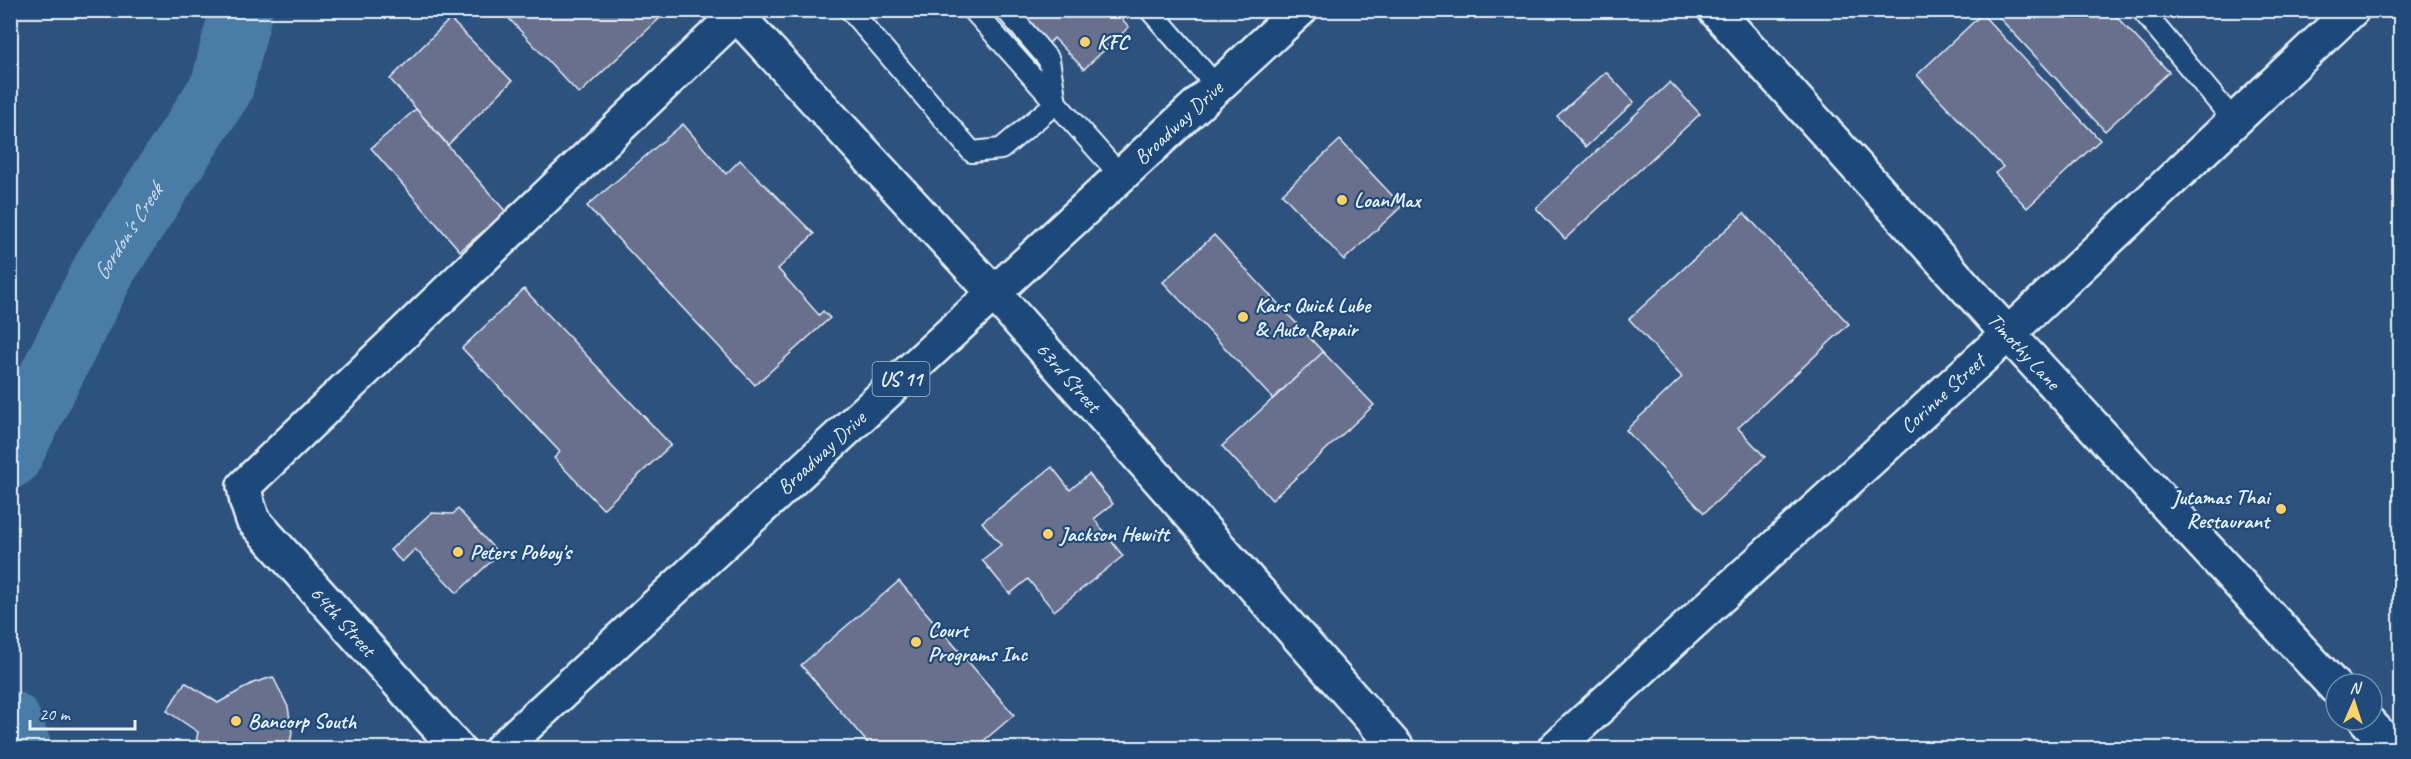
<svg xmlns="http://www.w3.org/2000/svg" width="2411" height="759" font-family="Caveat,sans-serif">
	<rect width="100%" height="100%" fill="#2e527e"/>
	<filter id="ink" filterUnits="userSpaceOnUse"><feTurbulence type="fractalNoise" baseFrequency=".0167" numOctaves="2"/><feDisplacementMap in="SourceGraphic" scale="12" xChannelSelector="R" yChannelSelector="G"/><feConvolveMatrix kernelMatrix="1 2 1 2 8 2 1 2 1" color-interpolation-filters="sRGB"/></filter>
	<g filter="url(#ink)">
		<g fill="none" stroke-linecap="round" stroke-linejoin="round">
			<g stroke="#4a7ca7" stroke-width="63">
				<path id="s1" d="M10,457L106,266L222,87L241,10"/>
				<path d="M10,722L20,748"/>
			</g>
		</g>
		<path fill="#69708e" stroke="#e8f1f8" stroke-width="1.5" d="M501,10H652L660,18L579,94Z
			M1031,10H1114L1129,27L1084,69L1054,38L1046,46L1022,19Z
			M1992,10H2110L2169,72L2105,131Z
			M1982,14L2100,140L2027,208L1995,173L2003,167L1917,75Z
			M450,19L512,81L448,145L390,79Z
			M1606,72L1634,102L1586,147L1557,116Z
			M1670,82L1700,114L1565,239L1536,208Z
			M416,109L506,212L460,251L371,148Z
			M683,124L726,174L740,160L814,234L778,269L819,315L823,311L830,318L755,385L587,206Z
			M1340,140L1402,206L1344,260L1282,194Z
			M1744,213L1849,324L1738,428L1765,457L1704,513L1626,430L1682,377L1629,319Z
			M1214,235L1323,352L1273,399L1163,282Z
			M524,289L671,445L603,509L554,458L560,452L462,348Z
			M1323,352L1374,405L1272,500L1222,446Z
			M1052,467L1070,490L1089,474L1113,504L1094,519L1123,556L1054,611L1028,579L1010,594L982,560L1001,545L982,522Z
			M458,509L499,554L457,593L415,549L402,562L390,550L431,513L453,514Z
			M899,581L1014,715L975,748H872L801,665Z
			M273,677L288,707L292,733L289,748H195L198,732L167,711L185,682L218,703L253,683Z"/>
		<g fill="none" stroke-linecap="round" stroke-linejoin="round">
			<g stroke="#e8f1f8" stroke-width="24">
				<path id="service" d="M850,10L972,152L1001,149L1056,103L1049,60L1006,10
					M973,10L1121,176
					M1150,10L1217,87
					M2142,10L2234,121"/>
			</g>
			<g stroke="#e8f1f8" stroke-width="38">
				<g id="minor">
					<path id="s2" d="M732,10L994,293L1397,748"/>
					<path d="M457,748L253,520L247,502L244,486L736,15"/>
					<path id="s3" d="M1555,748L2008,334L2352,10"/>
				</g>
			</g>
			<g stroke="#e8f1f8" stroke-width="38">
				<g id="tertiary">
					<path id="s4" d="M1715,10L2008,334L2336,688"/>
					<path d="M2366,720L2392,748"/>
				</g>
			</g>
			<g stroke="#e8f1f8" stroke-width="38">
				<g id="primary">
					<path id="s5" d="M502,748L1300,10"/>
				</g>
			</g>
			<use href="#service" stroke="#1f4a7a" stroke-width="20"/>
			<use href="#minor" stroke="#1f4a7a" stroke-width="33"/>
			<use href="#tertiary" stroke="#1f4a7a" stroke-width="33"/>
			<use href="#primary" stroke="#1f4a7a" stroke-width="33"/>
		</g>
	</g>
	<g fill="#ffd166" stroke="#1f4a7a" stroke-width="2">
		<circle cx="1085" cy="42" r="6"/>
		<circle cx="1342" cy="200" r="6"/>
		<circle cx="1243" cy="317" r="6"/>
		<circle cx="2281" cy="509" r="6"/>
		<circle cx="1048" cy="534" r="6"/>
		<circle cx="458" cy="552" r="6"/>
		<circle cx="916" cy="642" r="6"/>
		<circle cx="236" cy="721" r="6"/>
	</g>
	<g text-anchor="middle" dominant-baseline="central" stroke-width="4.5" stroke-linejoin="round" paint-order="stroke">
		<rect fill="#1f4a7a" stroke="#acbfd2" stroke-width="1.5" x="872.5" y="362" width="57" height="34" rx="4.5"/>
		<g font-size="20" font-weight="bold" fill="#e8f1f8">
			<text x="901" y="379">US 11</text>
		</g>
		<g font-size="21" font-weight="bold" fill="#e8f1f8" stroke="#1f4a7a" text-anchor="start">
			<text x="1097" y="42">KFC</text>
			<text x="1354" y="200">LoanMax</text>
			<text x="1255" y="305">Kars Quick Lube<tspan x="1255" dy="24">&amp; Auto Repair</tspan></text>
			<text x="2269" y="497" text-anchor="end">Jutamas Thai<tspan x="2269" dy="24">Restaurant</tspan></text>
			<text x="1060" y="534">Jackson Hewitt</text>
			<text x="470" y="552">Peters Poboy's</text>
			<text x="928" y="630">Court<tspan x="928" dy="24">Programs Inc</tspan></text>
			<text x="248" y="721">Bancorp South</text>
		</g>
		<g font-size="21" fill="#e8f1f8" stroke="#1f4a7a">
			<text stroke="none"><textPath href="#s5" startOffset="921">Broadway Drive</textPath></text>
			<text stroke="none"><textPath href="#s4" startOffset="460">Timothy Lane</textPath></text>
			<text stroke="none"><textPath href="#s2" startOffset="498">63rd Street</textPath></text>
			<text stroke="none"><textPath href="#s3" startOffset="525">Corinne Street</textPath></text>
			<text stroke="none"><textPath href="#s5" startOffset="435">Broadway Drive</textPath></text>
			<text transform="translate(343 621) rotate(48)">64th Street</text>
		</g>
		<g font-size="22" font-style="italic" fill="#d0dfec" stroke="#1f4a7a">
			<text stroke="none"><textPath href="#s1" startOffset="254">Gordon's Creek</textPath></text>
		</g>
	</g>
	<rect width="2411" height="759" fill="none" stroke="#1f4a7a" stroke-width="36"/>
	<rect x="18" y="18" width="2375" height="723" fill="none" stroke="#e8f1f8" stroke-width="2" filter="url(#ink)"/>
	<g transform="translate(2354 702) rotate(3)"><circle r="28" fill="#1f4a7a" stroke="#6f8dac" stroke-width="1.5"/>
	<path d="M0-4.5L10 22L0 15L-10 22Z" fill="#ffd166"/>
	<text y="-9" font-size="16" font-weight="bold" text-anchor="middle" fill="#e8f1f8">N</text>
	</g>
	<path d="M30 720v9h105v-9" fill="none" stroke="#e8f1f8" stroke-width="3"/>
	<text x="39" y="720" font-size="18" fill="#e8f1f8" stroke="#1f4a7a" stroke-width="4.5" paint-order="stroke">20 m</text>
</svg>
